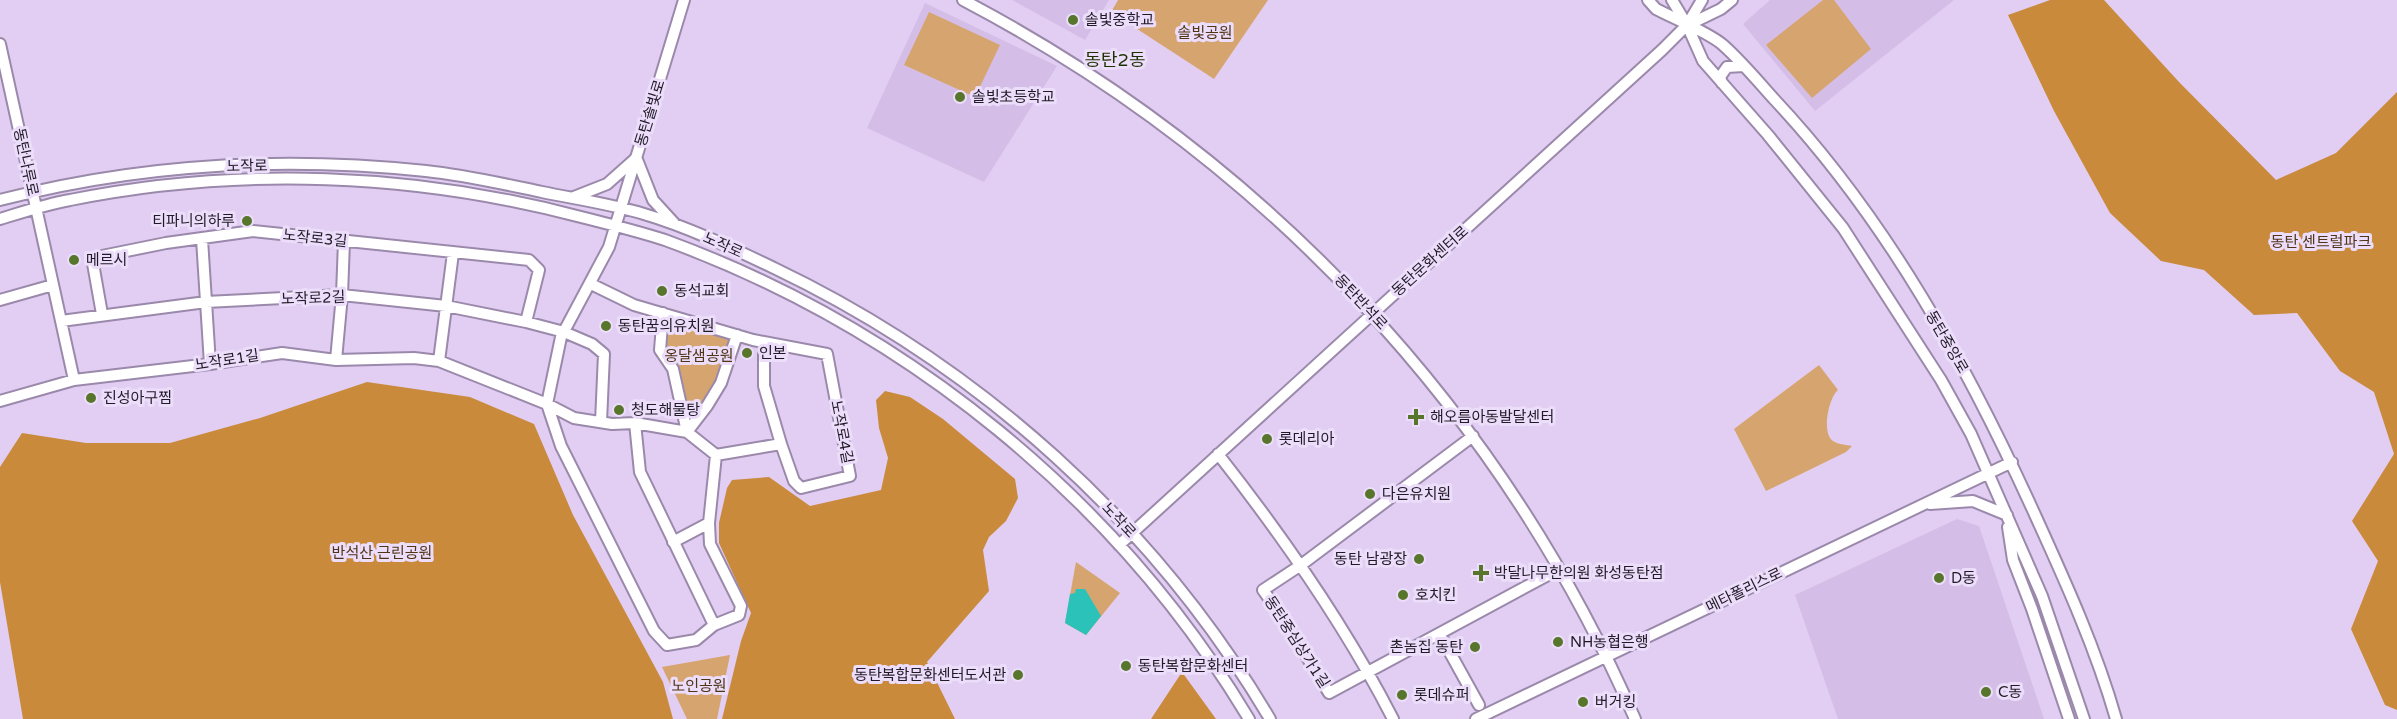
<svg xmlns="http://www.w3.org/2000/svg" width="2397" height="719" font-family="'Varela Round','Noto Sans KR',sans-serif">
	<rect width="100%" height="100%" fill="#e1cef2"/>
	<path fill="#d4bee7" d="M1012,0H1109L1085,40Z
		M1770,0H1954L1815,111L1743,24Z
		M925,3L1057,66L984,182L867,128Z
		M1957,519L1979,526L2044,719H1838L1795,595Z"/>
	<path fill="#d6a56f" d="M1118,0H1268L1214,79L1111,12Z
		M1823,0H1834L1871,49L1812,98L1766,45Z
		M929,12L1000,45L975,97L904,65Z
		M665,316L735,337L726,367L688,429L662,351Z
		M1819,365L1838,390C1829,397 1821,433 1833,441C1837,444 1846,445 1852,446L1846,452L1766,491L1734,429Z
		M1076,562L1120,593L1086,635L1065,623Z
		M730,655L717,719H687L662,667Z"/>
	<path fill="#c98a3c" d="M2050,0H2104L2179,82L2276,180L2336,153L2397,92V710L2385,705L2351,629L2378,561L2352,521L2394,454L2374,392L2340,371L2297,313L2254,315L2204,270L2161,261L2110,213L2054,111L2008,15Z
		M367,382L470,397L534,424L573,515L663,682L673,719H23L0,582V467L22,433L86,443H170L260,418Z
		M885,391L910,397L943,419L1015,479L1018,498L1006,521L989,537L983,550L989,591L927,662L955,719H722L741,641L751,613L719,543V523L727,488L732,480L769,477L810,506L881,490L888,458L879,428L876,400Z
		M1182,672L1216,719H1151Z"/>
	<path fill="#2ac2b9" d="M1076,589H1085L1101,616L1086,635L1065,623L1070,594L1075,593Z"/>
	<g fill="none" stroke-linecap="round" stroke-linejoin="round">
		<g stroke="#9b89ab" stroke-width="14">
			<path id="minor" d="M963,0C1262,157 1500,409 1635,719
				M1648,0L1656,9C1673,18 1710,33 1723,45C1741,61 1757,80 1773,98C1887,219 1968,367 2036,517C2066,583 2096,649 2116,719
				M1672,0L1687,25L1703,61L1768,135L1843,228L1941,380L1971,434L2042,596L2084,719
				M1688,25L1721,9L1732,0
				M0,44L74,380
				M1722,83L1720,77L1727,67L1743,66
				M636,157L653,200L674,223
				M574,197L607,184L634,160
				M0,200C139,164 283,156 426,171C465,175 504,184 542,192C576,199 611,204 644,214C688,227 732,248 774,268C979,366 1154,523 1270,719
				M0,219C23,212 47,204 70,200C239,166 415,173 581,217C609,224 637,231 665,240C906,328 1117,499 1249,719
				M202,239L210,364
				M591,284L634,305L753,340L827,354L850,476L801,488L794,481L781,444L716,455L709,523L710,544L741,606L739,615L714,625L696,640L667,645L654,631L561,446L547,404L561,337L609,247L684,0
				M0,300L53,285
				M102,314L92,258L166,243L253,231L529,260L539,270L526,322
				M61,321L206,302L342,295L446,306L526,322L564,332L592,344L604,354L601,422
				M764,342V386L781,444
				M336,360L342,295L344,241
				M439,361L453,253
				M0,401L74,380L210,364L282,353L336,360L414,358L439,361L547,404L574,418L612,424L635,423L687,432L673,369L660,350L663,313
				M635,423L640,472L714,625
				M1473,436L1301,565L1263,590L1283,618L1329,693L1559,569
				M1218,454C1284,538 1345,625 1393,719
				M716,455L687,432L707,406L721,383L737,335
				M1930,504L1973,501L2007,515
				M2008,527L2013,560L2032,609L2069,719
				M673,542L709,523
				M1119,545L1662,50L1687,25L1702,0
				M1443,640L1479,705
				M1476,719L2012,462"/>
		</g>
		<use href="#minor" stroke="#fff" stroke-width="10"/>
	</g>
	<g fill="#57762c" stroke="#ecddfa" stroke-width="2">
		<circle cx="1073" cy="20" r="6"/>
		<circle cx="960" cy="97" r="6"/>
		<circle cx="247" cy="221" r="6"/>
		<circle cx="74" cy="260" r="6"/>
		<circle cx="662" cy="291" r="6"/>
		<circle cx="606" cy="326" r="6"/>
		<circle cx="747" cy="353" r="6"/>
		<circle cx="91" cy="398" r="6"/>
		<circle cx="619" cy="410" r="6"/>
		<path d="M1413 408h6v6h6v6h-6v6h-6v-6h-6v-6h6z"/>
		<circle cx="1267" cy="439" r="6"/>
		<circle cx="1370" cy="494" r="6"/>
		<circle cx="1419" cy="559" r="6"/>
		<path d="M1478 564h6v6h6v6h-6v6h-6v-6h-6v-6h6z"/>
		<circle cx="1939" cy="578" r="6"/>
		<circle cx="1403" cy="595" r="6"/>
		<circle cx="1558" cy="642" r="6"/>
		<circle cx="1475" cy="647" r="6"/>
		<circle cx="1126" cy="666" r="6"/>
		<circle cx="1018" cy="675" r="6"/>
		<circle cx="1986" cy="692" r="6"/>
		<circle cx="1402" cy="695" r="6"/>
		<circle cx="1583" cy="702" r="6"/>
	</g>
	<g text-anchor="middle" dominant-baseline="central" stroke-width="6" stroke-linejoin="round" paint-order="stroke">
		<g font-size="15" fill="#201926" stroke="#ecddfa" text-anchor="start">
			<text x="1085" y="20">솔빛중학교</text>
			<text x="972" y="97">솔빛초등학교</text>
			<text x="235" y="221" text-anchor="end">티파니의하루</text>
			<text x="86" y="260">메르시</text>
			<text x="674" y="291">동석교회</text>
			<text x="618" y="326">동탄꿈의유치원</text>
			<text x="759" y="353">인본</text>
			<text x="103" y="398">진성아구찜</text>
			<text x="631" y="410">청도해물탕</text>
			<text x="1430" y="417">해오름아동발달센터</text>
			<text x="1279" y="439">롯데리아</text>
			<text x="1382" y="494">다은유치원</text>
			<text x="1407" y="559" text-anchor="end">동탄 남광장</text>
			<text x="1494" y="573">박달나무한의원 화성동탄점</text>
			<text x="1951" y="578">D동</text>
			<text x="1415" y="595">호치킨</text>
			<text x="1570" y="642">NH농협은행</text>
			<text x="1463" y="647" text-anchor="end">촌놈집 동탄</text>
			<text x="1138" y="666">동탄복합문화센터</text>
			<text x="1006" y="675" text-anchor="end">동탄복합문화센터도서관</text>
			<text x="1998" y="692">C동</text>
			<text x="1414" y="695">롯데슈퍼</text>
			<text x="1595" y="702">버거킹</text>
		</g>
		<g font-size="15" fill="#503515" stroke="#ecddfa">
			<text x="1205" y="33">솔빛공원</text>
			<text x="2321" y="242">동탄 센트럴파크</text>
			<text x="699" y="356">옹달샘공원</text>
			<text x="382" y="553">반석산 근린공원</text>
			<text x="699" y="686">노인공원</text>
		</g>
		<g font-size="15" fill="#201926" stroke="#ecddfa">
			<text transform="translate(650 113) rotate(-73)">동탄솔빛로</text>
			<text transform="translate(26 162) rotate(78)">동탄나루로</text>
			<text transform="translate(247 166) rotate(-1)">노작로</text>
			<text transform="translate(315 238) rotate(6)">노작로3길</text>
			<text transform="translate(723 245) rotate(24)">노작로</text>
			<text transform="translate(1430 261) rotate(-42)">동탄문화센터로</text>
			<text transform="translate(313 298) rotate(-2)">노작로2길</text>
			<text transform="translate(1361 302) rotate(47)">동탄반석로</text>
			<text transform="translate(1947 342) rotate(60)">동탄중앙로</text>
			<text transform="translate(227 360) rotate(-9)">노작로1길</text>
			<text transform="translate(842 432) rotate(79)">노작로4길</text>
			<text transform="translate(1119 520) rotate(47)">노작로</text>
			<text transform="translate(1744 590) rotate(-26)">메타폴리스로</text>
			<text transform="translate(1297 642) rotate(57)">동탄중심상가1길</text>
		</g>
		<g font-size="18" fill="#1e3100" stroke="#ecddfa">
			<text x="1115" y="60">동탄2동</text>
		</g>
	</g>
</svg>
